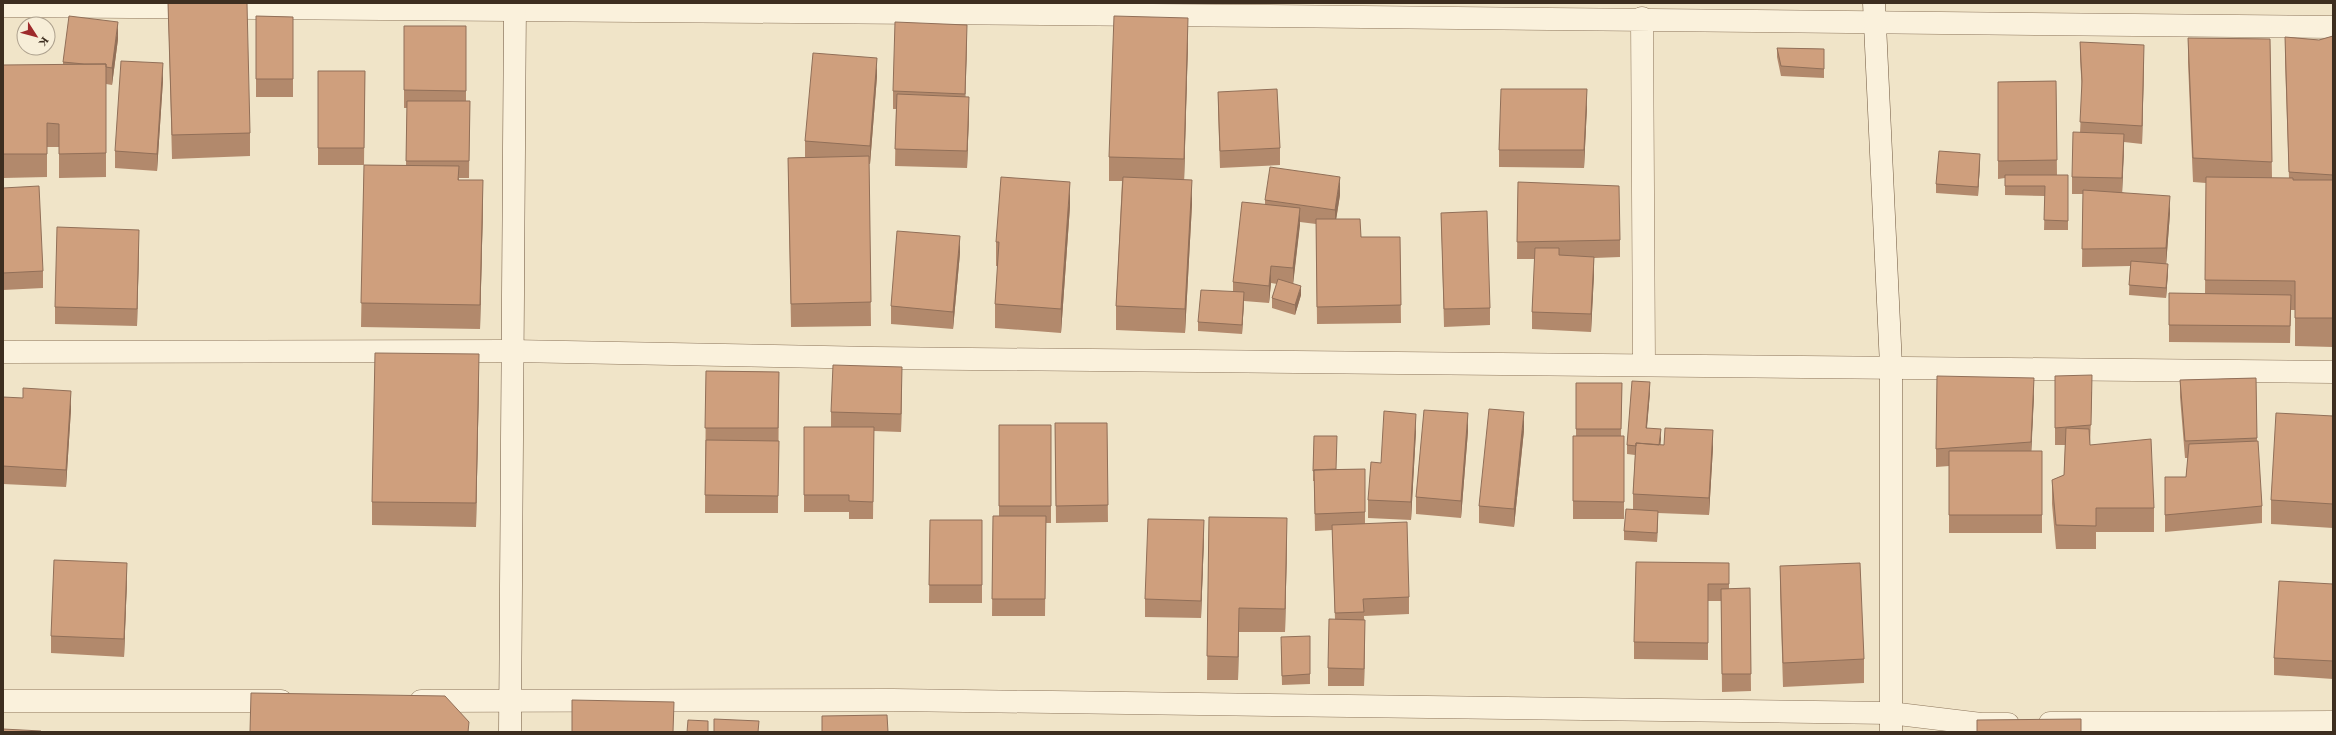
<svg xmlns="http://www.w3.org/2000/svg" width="2336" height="735" font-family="'Times New Roman',serif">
	<rect width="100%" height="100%" fill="#f0e4c8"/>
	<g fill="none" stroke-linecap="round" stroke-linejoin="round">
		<g stroke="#8d765c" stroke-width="23">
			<path id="street" d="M3,6C780,14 1556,15 2333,27
				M1642,18L1644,364
				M3,352L513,351L874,358L2333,372
				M3,701H281
				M421,701L893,700L1890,713L1981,724H2008
				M2050,723L2333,722"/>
		</g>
		<g stroke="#6f573f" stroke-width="23">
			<path id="secondary" d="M1874,3L1891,366V732
				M510,732L515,3"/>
		</g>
		<use href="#street" stroke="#faf1dc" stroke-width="22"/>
		<use href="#secondary" stroke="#faf1dc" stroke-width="22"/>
	</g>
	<path fill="#b2896c" d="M168,3L250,133V156L172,159Z
		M256,16L293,17V97H256Z
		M404,26H466V101H470L469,178H459V180L483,204L480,329L361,327L364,165H318V71H365L364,165H406L407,108H404Z
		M2333,36V347L2295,346V310H2291L2290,343L2169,342V293L2205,294L2206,183L2193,182L2188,62V38L2270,39L2272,178H2289L2285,61V37L2319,40Z
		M118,39L112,85L106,84V177L59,178V147H47V177L3,178V65H63V62Z
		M967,42L965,96L969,114L967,168L895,166L896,109H893V91Z
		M1188,42L1184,180L1192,204L1185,333L1116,330V306L1122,181H1109V157Z
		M2080,42L2144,62L2142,144L2124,142L2122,192L2170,213L2166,264L2168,273L2166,298L2129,295L2130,266L2082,267L2083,194H2072V177L2080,133L2082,91L2080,59Z
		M1777,48L1824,49V78L1781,76L1777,57Z
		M877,76L870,164H869L871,326L791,327L788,158L805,157V141Z
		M163,80L157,171L115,168V151Z
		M2056,81L2057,175H2068V230H2044L2045,196L2005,195V178L1998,179V82Z
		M1218,92L1280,148V165L1220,168L1218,110Z
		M1587,106L1584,168L1499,167V150Z
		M1980,163L1978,196L1936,193V184Z
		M1518,182L1620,240V257L1594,258V274L1591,332L1532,329V312L1535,259H1517Z
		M3,188L43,271V288L3,290Z
		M1340,195L1336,219L1361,237H1400L1401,323L1317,324L1316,224L1300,222L1293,283L1301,295L1295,315L1272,308V298L1277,284L1271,283L1269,303L1244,301L1242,334L1198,331V322L1233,292V282L1265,204V200Z
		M1070,206L1061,333L995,328V304L998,266H996V242Z
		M1441,213L1490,308V325L1444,327Z
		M139,247L137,326L55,324V307Z
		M960,253L953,329L891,324V306Z
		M706,371L779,372L778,513H705Z
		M2055,376L2092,392L2090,445L2154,508V532H2096V549H2056L2052,504V480L2064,475L2065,445H2055Z
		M479,378L476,527L372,525V502Z
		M2256,378L2257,441L2262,506V523L2165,532V477H2186L2188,458H2185L2180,397V380Z
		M1576,383H1622L1621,436H1624V519H1573V436H1576Z
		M902,384L901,432L874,431L873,519H849V512H804V427H831V412Z
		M1650,392L1647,428L1661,439L1660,445L1713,447L1709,515L1658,513L1657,542L1624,540V531L1633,510V494L1635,455L1627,454V445Z
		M2034,395L2031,451H2042V533H1949V466L1936,467V449Z
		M3,397L71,409L66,487L3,484Z
		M2333,416V528L2271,524V500Z
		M1055,423H1107L1108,522L1056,523Z
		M999,425H1051V523H1046L1045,616H992L993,516H999Z
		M1524,430L1514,527L1479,523V506Z
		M1416,431L1411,520L1368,518V500Z
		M1468,431L1461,518L1416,514V497Z
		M1314,436L1336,469H1365V523L1409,597V614L1364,616L1365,638L1364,686H1328V668L1335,619L1332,530L1315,531L1314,481H1313Z
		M1209,517L1287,542L1285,632H1239L1238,680H1207Z
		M930,520H982V603H929Z
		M1204,538L1201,618L1145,617V599Z
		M1729,563V589L1750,588L1751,691L1722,692L1721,601H1708V660L1634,659V642Z
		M1780,566L1864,659V683L1783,687L1780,590Z
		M127,580L124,657L51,653V636Z
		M2333,584V679L2274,675V658Z
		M1310,636V684L1282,685L1281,646Z"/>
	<path fill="#916f58" d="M1188,18V42L1184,183V159Z
		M118,22V39L112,85V68Z
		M967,25V42L965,111V94Z
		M2144,45V62L2142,144V126Z
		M877,58V76L870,164V146Z
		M163,63V80L157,171V154Z
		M1587,89V106L1584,168V150Z
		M969,97V114L967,168V151Z
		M2124,134V151L2122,195V178Z
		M1980,154V163L1978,196V187Z
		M1340,177V195L1335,227V210Z
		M483,180V204L480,329V305Z
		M1192,180V204L1185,333V309Z
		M1070,182V206L1061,333V309Z
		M2170,196V213L2166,266V248Z
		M1300,208V225L1293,285V268Z
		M139,230V247L137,326V309Z
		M960,236V253L953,329V312Z
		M1594,257V274L1591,332V314Z
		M2168,264V273L2166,298V288Z
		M1271,266V283L1269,303V286Z
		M1301,286V295L1295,315V305Z
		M1244,292V302L1242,334V325Z
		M479,354V378L476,527V503Z
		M902,367V384L901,432V414Z
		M2034,378V395L2031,459V442Z
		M1650,382V392L1646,437V428Z
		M71,391V409L66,487V470Z
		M1524,412V430L1514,527V509Z
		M1468,413V431L1461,518V501Z
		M1416,414V431L1411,520V502Z
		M1661,429V439L1659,457V447Z
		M1713,430V447L1709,515V498Z
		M1658,511V520L1657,542V533Z
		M1287,518V542L1285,632V609Z
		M1204,520V538L1201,618V601Z
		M127,563V580L124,657V639Z
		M1239,608V632L1238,680V657Z
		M1365,620V638L1364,686V669Z"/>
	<path fill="#cf9f7d" stroke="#916f58" d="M168,3H247L250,133L172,135Z
		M69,16L118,22L112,68L106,67V64H84L63,62Z
		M256,16L293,17V79H256Z
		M1114,16L1188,18L1184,159L1109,157Z
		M895,22L967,25L965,94L893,91Z
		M404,26H466V91L404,90Z
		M2333,36V175L2289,172L2285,37L2319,40Z
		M2188,38L2270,39L2272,162L2193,158Z
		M2080,42L2144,45L2142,126L2080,122L2082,81Z
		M1777,48L1824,49V69L1781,66Z
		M813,53L877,58L870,146L805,141Z
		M121,61L163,63L157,154L115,151Z
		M106,64V153L59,154V124L47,123V154H3V65Z
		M318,71H365L364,148H318Z
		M2056,81L2057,160L1998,161V82Z
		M1277,89L1280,148L1220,151L1218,92Z
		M1501,89H1587L1584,150H1499Z
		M897,94L969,97L967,151L895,149Z
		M407,101H470L469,161H406Z
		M2073,132L2124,134L2122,178L2072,177Z
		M1939,151L1980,154L1978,187L1936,184Z
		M869,156L871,302L791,304L788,158Z
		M364,165L459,166L458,180H483L480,305L361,303Z
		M1270,167L1340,177L1335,210L1265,200Z
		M2005,175H2068V221L2044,220L2045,186H2005Z
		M1001,177L1070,182L1061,309L995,304L999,242H996Z
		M1123,177L1192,180L1185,309L1116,306Z
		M2206,177L2293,178V180H2333V318H2295V281L2205,280Z
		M1518,182L1619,186L1620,240L1517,242Z
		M39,186L43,271L3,273V188Z
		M2083,190L2170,196L2166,248L2082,249Z
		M1242,202L1300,208L1293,268L1271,266L1269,286L1233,282Z
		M1487,211L1490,308L1444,309L1441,213Z
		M1316,219H1360L1361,237H1400L1401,305L1317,307Z
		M57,227L139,230L137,309L55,307Z
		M897,231L960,236L953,312L891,306Z
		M1535,248H1559V255L1594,257L1591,314L1532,312Z
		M2131,261L2168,264L2166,288L2129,285Z
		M1278,279L1301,286L1295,305L1272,298Z
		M1201,290L1244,292L1242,325L1198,322Z
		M2169,293L2291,295L2290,326L2169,325Z
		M375,353L479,354L476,503L372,502Z
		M833,365L902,367L901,414L831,412Z
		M706,371L779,372L778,428H705Z
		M2092,375L2091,425L2055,428V376Z
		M1937,376L2034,378L2031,442L1936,449Z
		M2256,378L2257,438L2185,441L2180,380Z
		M1632,381L1650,382L1646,428L1661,429L1659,445L1636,443V446L1627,445Z
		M1576,383H1622L1621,429H1576Z
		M23,388L71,391L66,470L3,466V397L23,398Z
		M1489,409L1524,412L1514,509L1479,506Z
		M1424,410L1468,413L1461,501L1416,497Z
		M1384,411L1416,414L1411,502L1368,500L1371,462L1381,463Z
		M2276,413L2333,416V504L2271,500Z
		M1055,423H1107L1108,505L1056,506Z
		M999,425H1051V506H999Z
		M804,427H874L873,502L849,501V495H804Z
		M1665,428L1713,430L1709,498L1633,494L1636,443L1664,445Z
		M2066,428L2089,429L2090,445L2151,439L2154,508H2096V526L2056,525L2052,480L2064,475Z
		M1314,436H1337L1336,469L1314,470V471H1313Z
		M1573,436H1624V502L1573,501Z
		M706,440L779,441L778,496L705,495Z
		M2258,441L2262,506L2165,515V477H2186L2189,444Z
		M1949,451H2042V515H1949Z
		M1365,469V512L1315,514L1314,470Z
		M1626,509L1658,511L1657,533L1624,531Z
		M993,516H1046L1045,599H992Z
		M1209,517L1287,518L1285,609L1239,608L1238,657L1207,656Z
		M1148,519L1204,520L1201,601L1145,599Z
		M930,520H982V585H929Z
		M1407,522L1409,597L1363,599L1364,612L1335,613L1332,525Z
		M54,560L127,563L124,639L51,636Z
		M1636,562L1729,563V584H1708V643L1634,642Z
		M1860,563L1864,659L1783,663L1780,566Z
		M2279,581L2333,584V661L2274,658Z
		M1750,588L1751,674H1722L1721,589Z
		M1329,619L1365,620L1364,669L1328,668Z
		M1310,636V674L1282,676L1281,637Z
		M251,693L445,696L469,722L468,732H250Z
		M572,700L674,702L673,732H572Z
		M887,715L888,732H822V716Z
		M714,719L759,721L758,732H714Z
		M2081,719V732H1977V720Z
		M688,720L708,721V732H687Z
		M3,729L41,731V732H3Z"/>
	<rect width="2336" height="735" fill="none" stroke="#3d2e20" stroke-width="8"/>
	<g transform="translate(36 36) rotate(126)"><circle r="19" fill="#f7eed8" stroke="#ada18e"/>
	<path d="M0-3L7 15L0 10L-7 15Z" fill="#9e2a2b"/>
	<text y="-6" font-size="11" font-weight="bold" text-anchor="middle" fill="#3d2e20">K</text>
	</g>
</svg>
